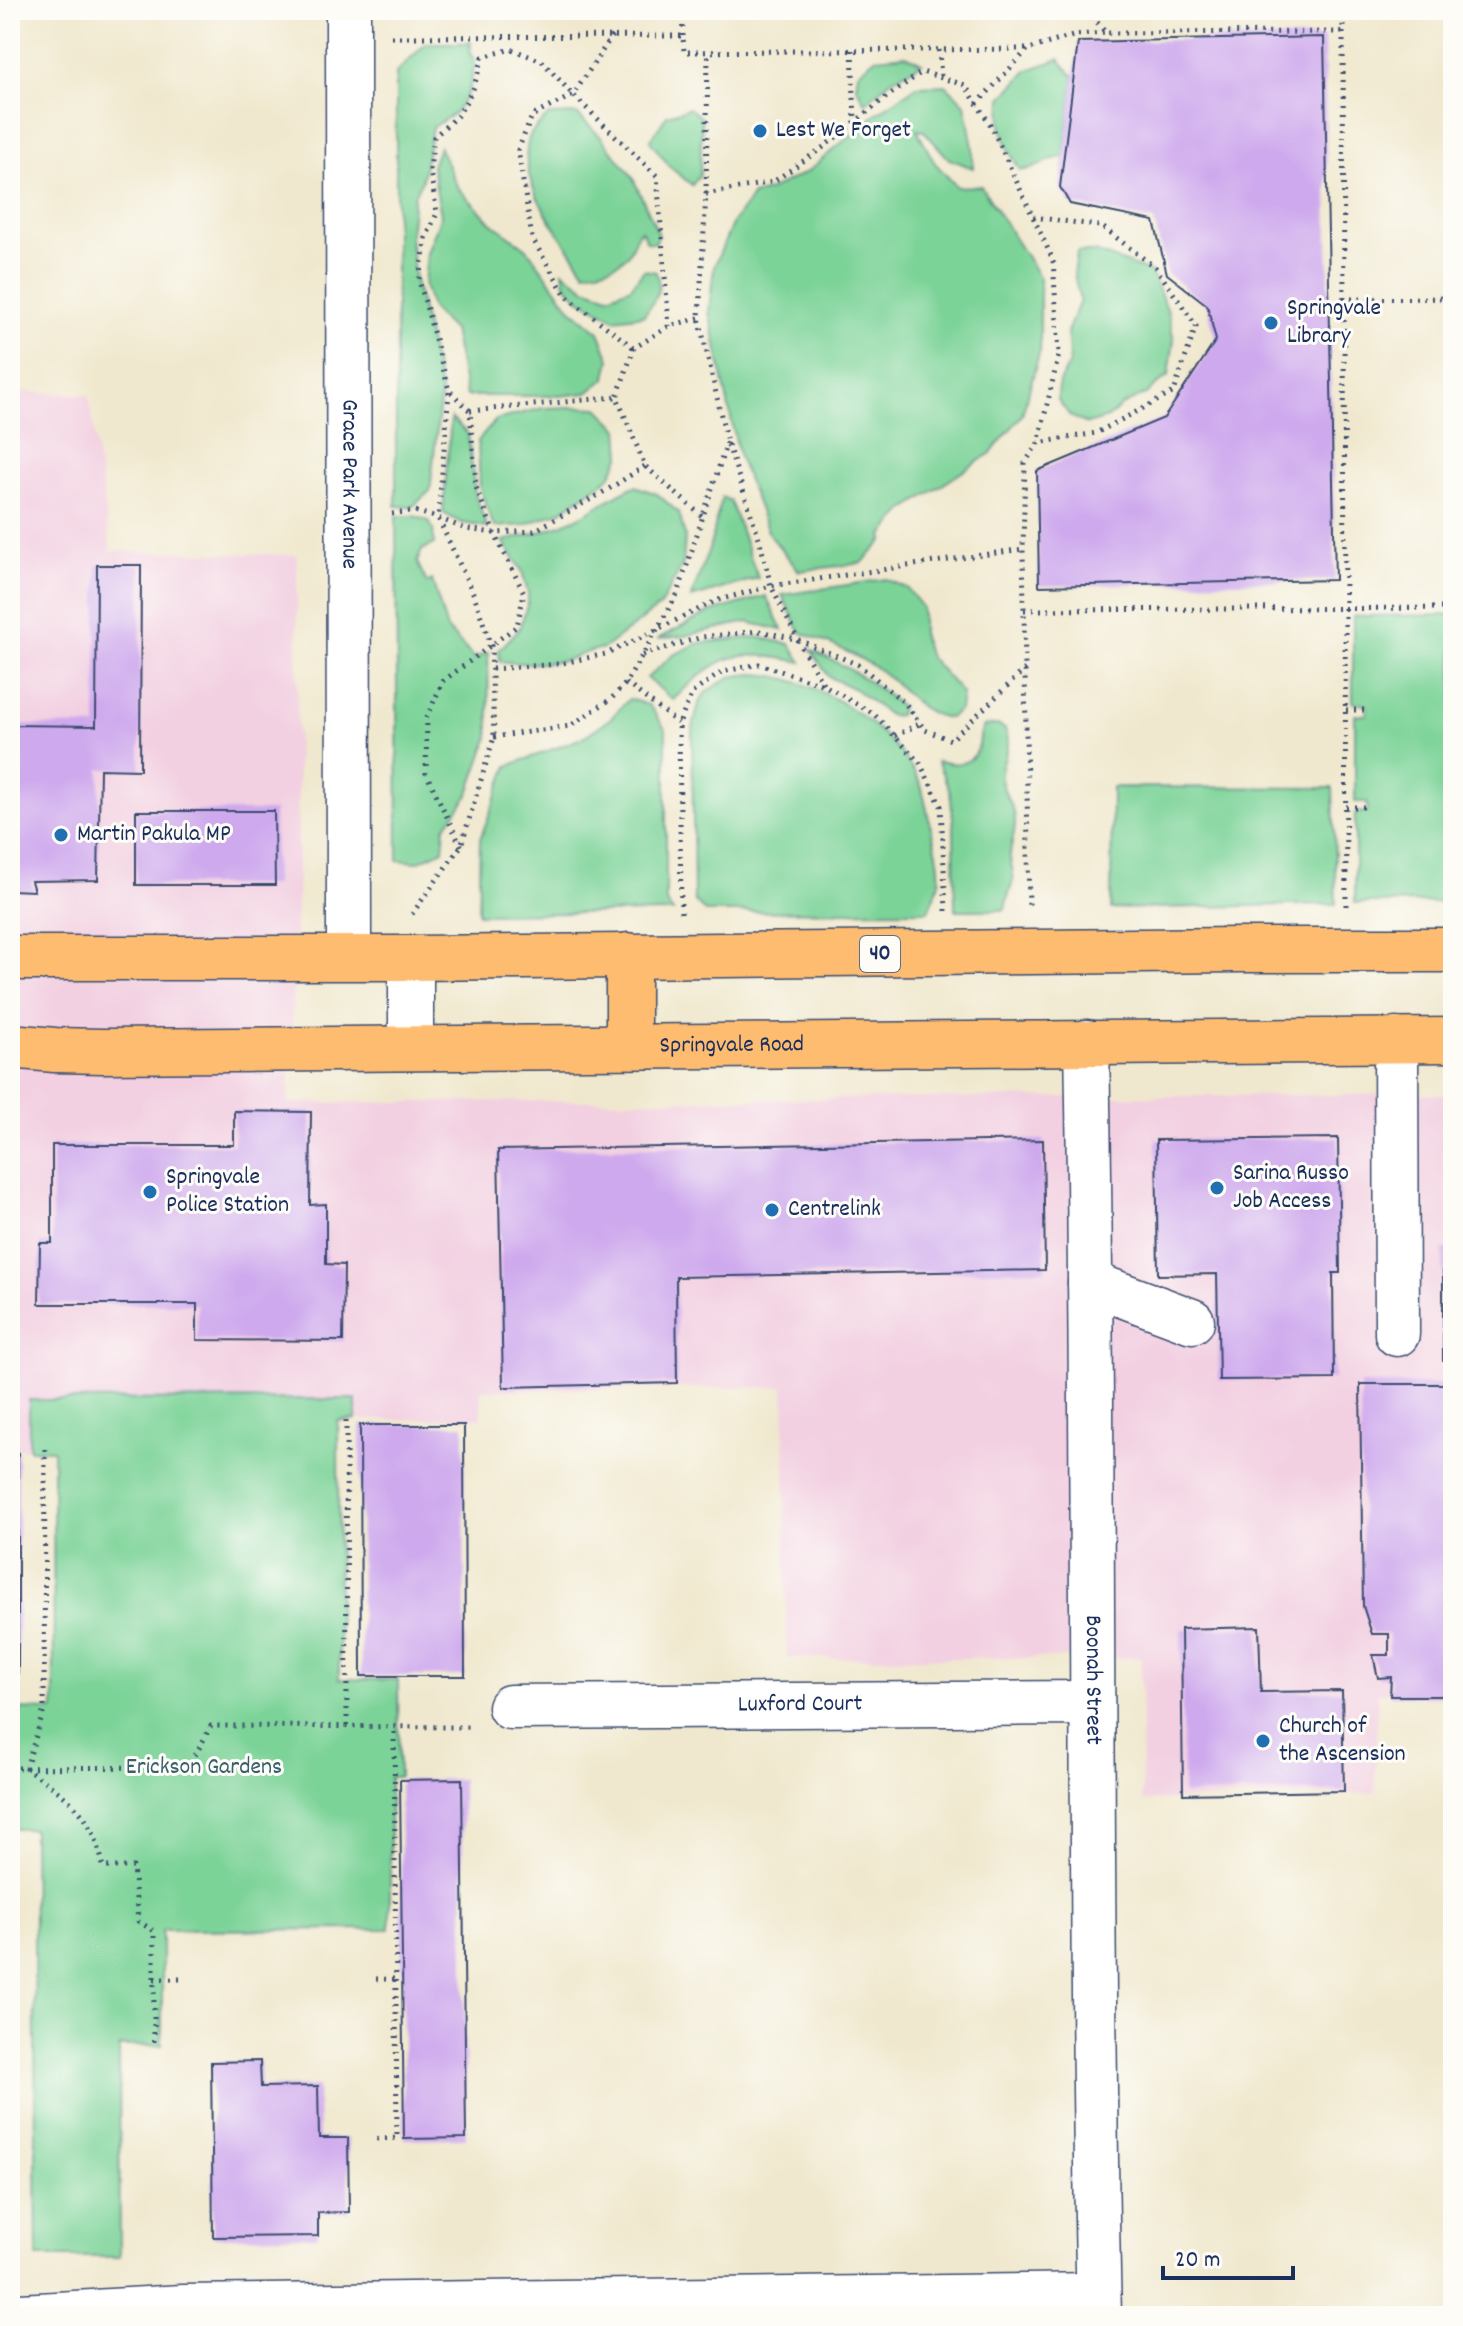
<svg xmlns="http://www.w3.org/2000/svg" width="1463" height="2326" font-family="Dekko,sans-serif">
	<rect width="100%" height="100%" fill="#fdfcf7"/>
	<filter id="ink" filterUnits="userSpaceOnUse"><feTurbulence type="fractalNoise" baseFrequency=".0125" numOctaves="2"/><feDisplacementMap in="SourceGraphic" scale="16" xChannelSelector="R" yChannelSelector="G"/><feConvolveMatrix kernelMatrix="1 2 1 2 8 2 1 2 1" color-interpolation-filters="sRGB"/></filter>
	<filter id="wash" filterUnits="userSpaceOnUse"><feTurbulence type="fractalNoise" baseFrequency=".006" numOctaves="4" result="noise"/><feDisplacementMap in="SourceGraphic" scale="32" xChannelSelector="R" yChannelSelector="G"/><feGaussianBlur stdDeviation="1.8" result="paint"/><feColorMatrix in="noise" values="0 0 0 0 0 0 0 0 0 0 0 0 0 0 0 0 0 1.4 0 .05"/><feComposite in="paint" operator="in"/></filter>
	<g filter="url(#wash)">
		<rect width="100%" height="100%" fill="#f0e8ce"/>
		<path fill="#f2cfe1" d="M10,391L89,395L111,551L297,555L298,879L288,1103L1453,1094V1692L1378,1693L1375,1793L1142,1801L1141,1658H787L784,1387L481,1390V1418L356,1420L355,1399L29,1400V1449H10Z"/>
		<path fill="#7cd398" stroke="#4c817b" stroke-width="2" d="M426,43H471L470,53L475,62L469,91L456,112L432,128L422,180L414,195L410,237L415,280L441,392L430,491L412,507L396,506V73Z
			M906,55L922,63L890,81L865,103L856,86L858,73L875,58Z
			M1059,59L1074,77L1064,157C1047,157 1038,171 1020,170L1007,147L1001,126L1002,98L1028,70Z
			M946,85L965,104L973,147V168L949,159L924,131L917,130L934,162L957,187L981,186L1040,278V351L1022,415L991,453L904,510L883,535L884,540L862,563L799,571L769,534L739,457L709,311L714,267L733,222L753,195L768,191L807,172L877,113L917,86Z
			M689,108L702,118L700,175L692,185L671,168L650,141L667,115Z
			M577,114L600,136L632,176L659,235L655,243L647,242L641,230C634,237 633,246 628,254C618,267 600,270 585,272C562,236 515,183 529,138C531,130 543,122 549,115Z
			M439,147L458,188L491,222L527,249L571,309L599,332L610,359L606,378L587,393L559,396H466L453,330L431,309L424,284L427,253L441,215L432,166Z
			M1077,252H1095L1151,272L1167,309L1174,340L1169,375L1146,394L1122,405L1108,418L1087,424L1070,416L1058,400L1059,382L1070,363L1067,332L1080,301L1074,274Z
			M644,270L656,272C663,290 655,300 644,315L615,319L579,299L565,284L563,271L585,288L609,296L631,287Z
			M573,407L598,408L619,429L621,455L609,478L561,511L525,525L494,527L480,489L478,441L496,420L543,408Z
			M451,418L468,434L475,494L487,527L462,523L443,513Z
			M635,486L657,494L679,513L685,536L683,564L660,606L603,649C589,649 579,657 566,660C545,665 522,663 500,662L499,650L519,629L528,603V593L522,571L503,541C528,536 551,530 575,519C595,509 614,495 635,486Z
			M722,497L730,501L758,578L691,598L710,546Z
			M396,516H414L429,521L433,529L434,544L422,550L417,562L427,583L432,580L447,629L474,658L488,653L489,736L468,796L445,827L443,850L417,862L398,860Z
			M886,579L907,588L922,607V633L928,655L962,693L960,710L949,718C919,715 903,686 879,670C854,653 828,643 800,632L782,595Z
			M766,596L782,630L747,622L684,636L658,639L708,613Z
			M1453,615V902L1355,903V813L1368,812L1367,802H1355V715H1367V704L1353,703V616Z
			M757,637L790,644L802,662C780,658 754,652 731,658C710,664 688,685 673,700L647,678L673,655L699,643Z
			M811,650C845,665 874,682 901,707L899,715L890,716L855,689L829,677Z
			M751,674C813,674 891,725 919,781C925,795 927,813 931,828C935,845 941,865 939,882C938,891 931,902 928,911L705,912L694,900L692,732L699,703L706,692L730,677Z
			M629,699L649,705L666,730V902L673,912L478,914L480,839L508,766L582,738L611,718Z
			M997,725L1005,729C1014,750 1000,758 1001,777C1001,792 1014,804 1015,818C1016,831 1011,843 1010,855C1009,863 1015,872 1013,880C1011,890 1006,899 1005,910H955L954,827L950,791L937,761C956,765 973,767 979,744C981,736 979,733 984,726Z
			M1112,787L1333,788L1336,904L1111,909Z
			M356,1399V1420L338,1421L339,1679L398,1680L399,1777H390V1929L162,1930V2045L119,2046L120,2257H37L33,1829H10V1709L54,1710L53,1450L29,1449V1400Z"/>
		<g id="blocks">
			<path fill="#cea9ed" d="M1324,37L1335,580L1039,586L1037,471L1164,418L1216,340L1207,305L1167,274L1154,221L1070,204L1060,187L1078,42Z
				M97,565H141L140,770L100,769L98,880L31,881L34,891L10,890V725L96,726Z
				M136,811H274L275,885H136Z
				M234,1111L311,1112L310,1205L326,1204V1264L344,1265L343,1341L197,1340V1304H39L40,1243H52V1145H234Z
				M1338,1138L1340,1273H1333L1334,1379L1219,1380L1217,1274L1158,1275L1156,1140Z
				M1043,1140L1045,1270L676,1277L677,1383L503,1387L498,1150Z
				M1443,1249H1453V1361H1443Z
				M1360,1384H1453V1696H1390L1391,1677L1378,1678L1373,1655H1389V1634H1372L1363,1606Z
				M360,1425H464L465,1676H361Z
				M10,1452H18V1706H10Z
				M1259,1627L1261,1692L1342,1691L1344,1791L1183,1794L1181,1629Z
				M462,1779L466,2138L404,2139L400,1780Z
				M260,2061L261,2087L318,2086L319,2138H348L349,2212L318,2213V2236L213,2237L211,2062Z"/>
		</g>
	</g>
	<g filter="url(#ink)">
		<use href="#blocks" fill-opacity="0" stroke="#3b4b6f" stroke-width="2"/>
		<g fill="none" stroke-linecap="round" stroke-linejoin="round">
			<g stroke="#3b4b6f" stroke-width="47">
				<g id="minor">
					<path id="s1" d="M348,10L349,957"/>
					<path d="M411,958V1048"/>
					<path d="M1396,1040L1397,1334"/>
					<path id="s2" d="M1087,1042C1095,1467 1089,1891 1099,2316"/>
					<path d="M1090,1283L1192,1321"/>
					<path id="s3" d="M510,1707L1091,1703"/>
					<path d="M20,2316L183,2307L1098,2295"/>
				</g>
			</g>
			<g stroke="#3b4b6f" stroke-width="47">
				<g id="highway">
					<path d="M628,955V1046"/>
					<path d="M10,958H411L1239,950H1453"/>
					<path id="s4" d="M10,1046L55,1050L103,1051L1453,1040"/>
				</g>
			</g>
			<path stroke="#3b4b6f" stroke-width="5" stroke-dasharray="2 6" stroke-linecap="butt" d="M682,10L683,36
				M1087,10L1106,33L1343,32V10
				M1343,32L1346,907
				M612,36L573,95L532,116L518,150L532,238L566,296L634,348
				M391,37L683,36L684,52L1029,49L1076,35L1106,33
				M852,50L855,121
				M939,50L941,77
				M977,104L1028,49
				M706,194L708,52
				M1033,217L1101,226L1156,268L1196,326L1174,392L1096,433L1038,443
				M1343,299L1453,298
				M699,318L669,326L634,348L617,397L645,466L703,517
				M470,411L616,397
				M392,514L415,511L438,518L466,529L494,533L534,531L607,490L645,466
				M1024,610L1453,608
				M642,655L702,637L759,631L796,639L859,665L905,703L925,730L951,740L1025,669
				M492,669L558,664L606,654L718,600L771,586L1023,549
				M626,683L679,724
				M1346,710H1367
				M895,736L921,723
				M494,737L570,726L611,699L626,683L678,593L727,442
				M1346,807H1368
				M461,846L426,773L427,717L443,681L517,626L524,593L494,533L476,487L470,411L449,390L419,280L426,238L437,213L430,170L434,137L459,114L473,89L483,57L511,49L542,61L573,95L657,176L669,326
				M946,911L941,806L920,763L874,714L824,685L802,648L771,586L759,538L727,442L699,318L706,194L773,182L825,146L884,99L922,72L965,85L990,124L1053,260L1059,354L1038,443L1025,463L1023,549L1029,910
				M681,913L679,724L692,693L722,672L759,664L824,685
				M412,914L461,846L494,737L491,646L474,595L438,518L449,392
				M346,1420L347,1727
				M45,1449L44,1710L26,1768C67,1798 94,1812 103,1867H133L138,1921L154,1931V2045
				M10,1768L189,1767L211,1726L472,1727
				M154,1979H183
				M376,1979H395
				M377,2139L397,2138L394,1728"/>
			<use href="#minor" stroke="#fff" stroke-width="44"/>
			<use href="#highway" stroke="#fdbc6f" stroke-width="44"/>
		</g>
	</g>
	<g fill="#1f6fb2" stroke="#fdfcf7" stroke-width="3">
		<circle cx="760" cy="131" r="8"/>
		<circle cx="1271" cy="323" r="8"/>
		<circle cx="61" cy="835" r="8"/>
		<circle cx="1217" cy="1188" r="8"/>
		<circle cx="150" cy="1192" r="8"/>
		<circle cx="772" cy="1210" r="8"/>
		<circle cx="1263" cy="1741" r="8"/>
	</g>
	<g text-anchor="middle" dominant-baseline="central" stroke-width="6" stroke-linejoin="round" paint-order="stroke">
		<rect fill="#fdfcf7" stroke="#5f6c8c" stroke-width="2" x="860" y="936" width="40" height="36" rx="6"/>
		<g font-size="22" font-weight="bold" fill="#1b2f5e">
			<text x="880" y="954">40</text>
		</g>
		<g font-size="24" fill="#1b2f5e" stroke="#fdfcf7" text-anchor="start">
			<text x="776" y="131">Lest We Forget</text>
			<text x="1287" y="309">Springvale<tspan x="1287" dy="28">Library</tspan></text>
			<text x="77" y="835">Martin Pakula MP</text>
			<text x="1233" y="1174">Sarina Russo<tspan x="1233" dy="28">Job Access</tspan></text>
			<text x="166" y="1178">Springvale<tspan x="166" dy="28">Police Station</tspan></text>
			<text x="788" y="1210">Centrelink</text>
			<text x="1279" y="1727">Church of<tspan x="1279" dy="28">the Ascension</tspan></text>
		</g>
		<g font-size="24" fill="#1b2f5e" stroke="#fdfcf7">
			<text stroke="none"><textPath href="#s1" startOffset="474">Grace Park Avenue</textPath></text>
			<text stroke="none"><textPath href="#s4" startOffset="722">Springvale Road</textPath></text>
			<text stroke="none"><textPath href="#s2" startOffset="638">Boonah Street</textPath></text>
			<text stroke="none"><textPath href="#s3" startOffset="290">Luxford Court</textPath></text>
		</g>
		<g font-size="24" fill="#38606f" stroke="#fdfcf7">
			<text x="204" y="1768">Erickson Gardens</text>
		</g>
	</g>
	<rect width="1463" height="2326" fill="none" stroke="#fdfcf7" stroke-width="40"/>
	<path d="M1163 2266v12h130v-12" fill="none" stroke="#1b2f5e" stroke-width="4"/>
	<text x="1175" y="2266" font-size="24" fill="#1b2f5e" stroke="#fdfcf7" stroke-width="6" paint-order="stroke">20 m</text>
</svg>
